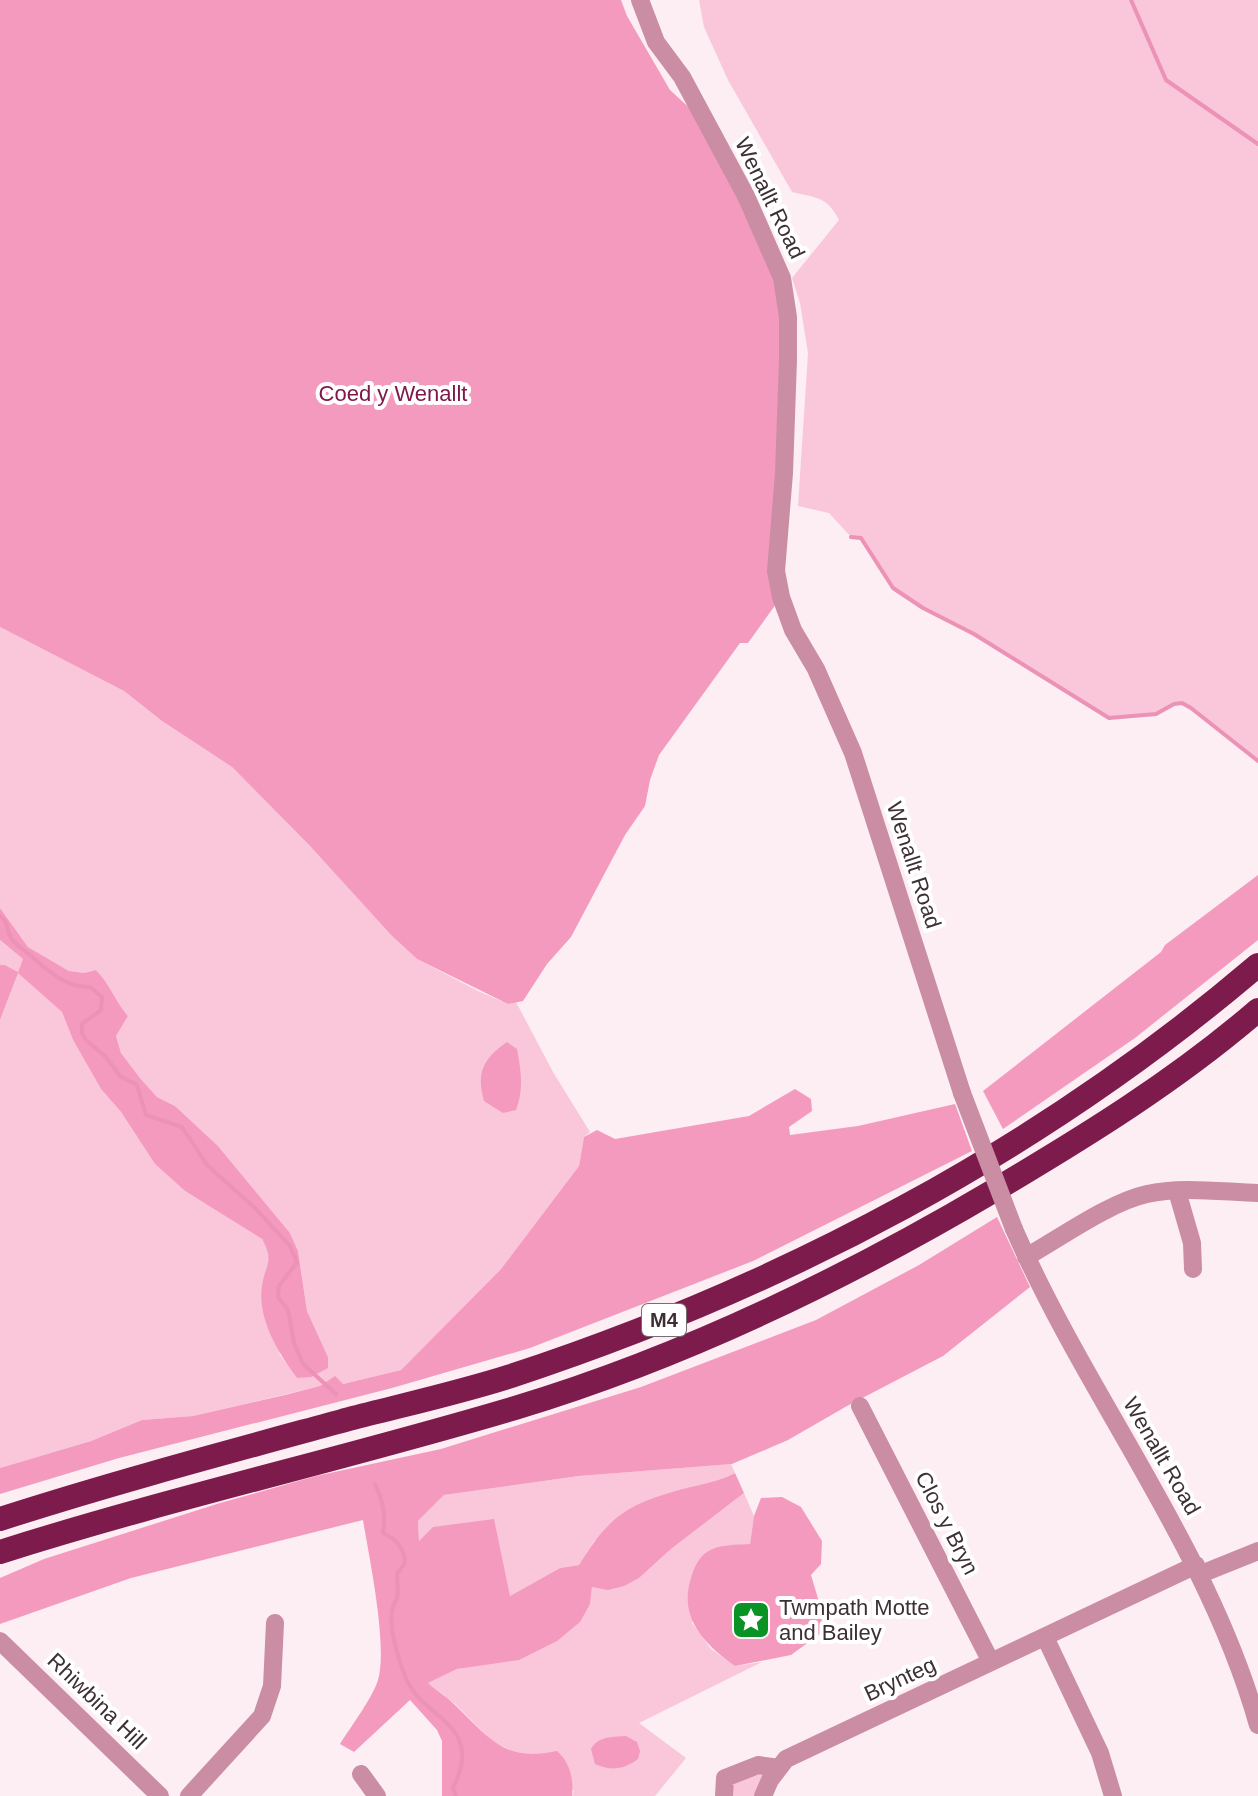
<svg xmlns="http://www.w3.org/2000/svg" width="1258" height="1796" font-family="Arial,sans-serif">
	<rect width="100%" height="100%" fill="#fceef3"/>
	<path fill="#f9c7d9" d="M699,0H1258V761L1191,708L1182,703L1174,704L1156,714L1109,718L974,634L923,608L893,588L861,538L851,537L829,513L798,506L808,353L800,303L792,278L839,220C827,196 816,198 792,192L728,80L704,27Z
		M0,627L124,691L162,721L232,767L310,846L391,935L417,959L478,991L508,1004L516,1002L553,1072L590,1132L584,1137L579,1166L501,1269L401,1370L343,1384L325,1382L321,1386L193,1416L142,1420L91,1441L0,1468V1020L18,972L5,965H0V940L23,959L18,972L62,1012L73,1040L101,1089L121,1112L155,1164L185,1191L262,1239L269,1250V1263L262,1287L280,1355L297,1378L317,1375L328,1357L307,1311L298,1251L290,1233L218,1146L175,1106L157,1097L140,1078L121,1053L116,1036L128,1016C115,1001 110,984 96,970L84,973L69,971L28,947L0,908Z
		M731,1464L735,1473L594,1541L579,1565L560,1568L510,1596L419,1542L418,1521L444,1495L579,1476Z
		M744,1493L754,1516L750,1544L726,1546L692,1623L711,1649L735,1666L762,1662L639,1723L686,1758L655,1796H572L574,1791L535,1756L521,1755L494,1743L455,1704L429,1684L409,1692L457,1669L485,1664L590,1604L592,1586L639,1578L671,1549Z
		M779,1768L763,1796H724L723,1780Z"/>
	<path fill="#f49abe" d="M0,0H621L627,16L670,90L707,124L782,278L781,597L748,643H740L659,755L650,780L645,806L625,835L571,937L547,964L523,1001L508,1004L417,959L391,935L310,846L232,767L162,721L124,691L0,627Z
		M1258,875V940L1135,1038L1003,1129L983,1091L1161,952L1165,945Z
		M0,908L28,947L69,971L84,973L96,970C110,984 115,1001 128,1016L116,1036L121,1053L140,1078L157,1097L175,1106L218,1146L290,1233L298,1251L307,1311L328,1357V1368L311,1377L297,1378C279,1354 257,1319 262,1286C265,1264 275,1262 262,1239L185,1191L155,1164L121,1112L101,1089L73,1040L62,1012L18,973L0,1020V965H5L18,972L23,959L0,940Z
		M507,1042L517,1049C521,1070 524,1090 516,1110L503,1113L484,1101C476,1072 483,1059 507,1042Z
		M795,1089L811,1099L812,1111L789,1127L790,1135L858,1126L955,1104L972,1151L753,1261L530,1348L392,1388L119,1458L0,1494V1468L91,1441L142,1420L193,1416L285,1395L320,1386L335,1376L343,1384L401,1370L501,1269L579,1166L584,1137L597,1130L615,1139L749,1116Z
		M997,1217L1030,1287L943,1356L847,1406L788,1440L732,1464L579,1476L444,1495L418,1521L419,1541L433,1527L494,1519L510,1596L560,1568L579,1565C610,1514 630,1503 687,1488C704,1484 720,1481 735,1473L744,1493L671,1549L639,1578L624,1586L608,1590L592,1587L590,1604L580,1622L557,1641L519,1660L457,1669L428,1683C438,1692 449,1698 458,1708C492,1741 506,1762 557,1751C570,1762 574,1780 572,1796H442V1741L437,1730L410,1700L354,1752L340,1744C350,1728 373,1697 378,1680C388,1645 369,1557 363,1520L131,1578L0,1624V1578L44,1559L220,1503L316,1476L441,1449L641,1387L816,1320L919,1265Z
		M782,1497L801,1507L822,1541L821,1564L811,1575L822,1612L821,1633L791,1655L735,1666C705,1645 678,1618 691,1578C694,1568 698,1558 707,1552C718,1544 737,1545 750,1544L754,1516L761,1498Z
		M626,1736L637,1742L640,1751L638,1759C623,1770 611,1771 595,1764L591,1749C598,1736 612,1737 626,1736Z"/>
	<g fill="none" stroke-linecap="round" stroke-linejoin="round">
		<path stroke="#ec92b6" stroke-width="4" d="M1131,0L1166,80L1258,144
			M851,537L861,538L893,588L923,608L974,634L1109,718L1156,714L1174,704L1182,703L1191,708L1258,761
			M0,916C9,923 6,929 11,938C14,944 25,950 30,955C48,970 65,988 90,987L102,997L101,1010L82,1024V1033L86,1040L106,1057L120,1076L137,1085L146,1115L182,1127L207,1165L255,1208L290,1246L297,1262L279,1286L278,1297L288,1310L294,1343L303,1364L336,1394
			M375,1484C383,1501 386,1515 383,1533C397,1540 404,1547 405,1563L397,1574C397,1582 399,1591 397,1598C396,1600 392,1608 392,1610C389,1628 398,1659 405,1676C422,1721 486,1722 453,1788L456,1796"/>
		<path stroke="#ca8da4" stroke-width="18" d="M640,0L656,42L682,77L746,196L782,278L788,317V360L784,473L776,571L781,597L793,630L816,669L853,753L962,1093
			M1177,1191L1192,1243L1193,1269
			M1014,1229C1088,1399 1207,1545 1258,1725
			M1026,1257C1060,1238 1110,1202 1147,1194C1181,1186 1223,1192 1258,1193
			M860,1406L991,1662
			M1201,1574L1258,1551
			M1045,1637L1100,1753L1113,1796
			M0,1641L160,1796
			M361,1774L377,1796
			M189,1796L262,1716L272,1686L275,1623
			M724,1796L725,1778L758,1765L779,1768
			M763,1796L770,1780L786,1759L1196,1565"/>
		<path stroke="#7e1b4d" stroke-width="24" d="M0,1519C115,1482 232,1451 349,1419C403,1405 458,1393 511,1376C782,1287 1040,1151 1258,965
			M0,1552C170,1498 344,1459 515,1408C684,1357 843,1280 995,1190C1086,1136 1177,1080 1258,1010"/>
		<path stroke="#ca8da4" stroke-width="18" d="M962,1093L1014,1229"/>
	</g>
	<defs>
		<g id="sight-square" transform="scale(2)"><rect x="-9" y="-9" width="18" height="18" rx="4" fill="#0a9325" stroke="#fff"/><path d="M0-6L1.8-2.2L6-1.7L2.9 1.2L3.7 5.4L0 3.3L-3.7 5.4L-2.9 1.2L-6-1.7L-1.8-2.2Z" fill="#fff"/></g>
	</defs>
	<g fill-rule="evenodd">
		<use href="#sight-square" x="751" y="1620"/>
	</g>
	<g text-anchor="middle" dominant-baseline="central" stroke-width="8" stroke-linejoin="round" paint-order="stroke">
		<rect fill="#fff" stroke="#776e72" stroke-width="2" x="642" y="1304" width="44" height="32" rx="6"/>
		<g font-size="20" font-weight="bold" fill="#3d3035">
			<text x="664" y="1320">M4</text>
		</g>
		<g font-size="22" fill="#3d3035" stroke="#fff">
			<text transform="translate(770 198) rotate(64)">Wenallt Road</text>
			<text transform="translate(914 865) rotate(72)">Wenallt Road</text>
			<text transform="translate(1162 1456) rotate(60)">Wenallt Road</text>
			<text transform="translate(947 1523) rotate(63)">Clos y Bryn</text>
			<text transform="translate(900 1679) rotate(-25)">Brynteg</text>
			<text transform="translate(97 1701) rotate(44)">Rhiwbina Hill</text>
		</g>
		<g font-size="22" fill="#80184e" stroke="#fff">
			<text x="393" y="393">Coed y Wenallt</text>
		</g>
		<g font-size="22" fill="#3d3035" stroke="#fff" text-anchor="start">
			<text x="779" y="1607">Twmpath Motte<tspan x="779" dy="25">and Bailey</tspan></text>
		</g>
	</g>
</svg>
